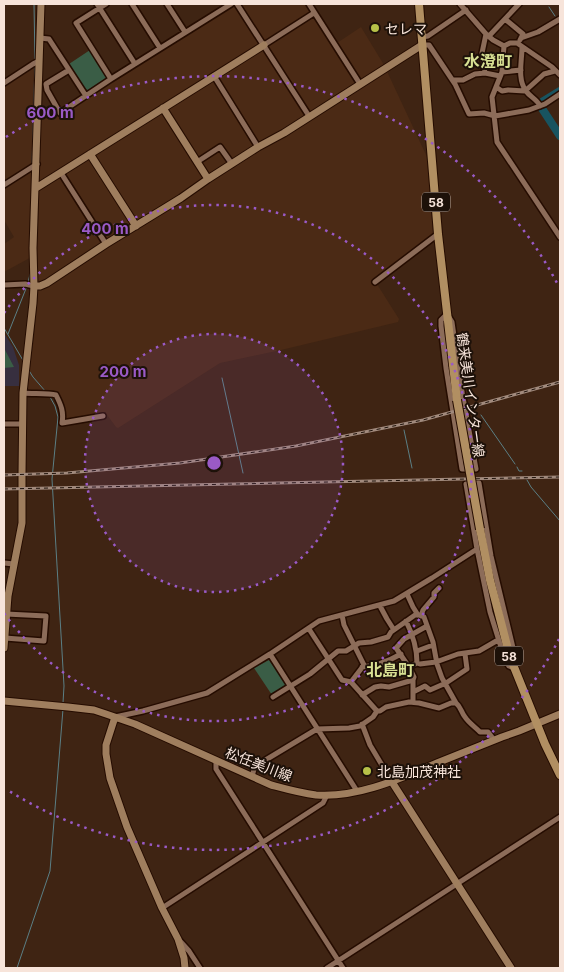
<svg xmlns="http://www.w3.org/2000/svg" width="564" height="972" font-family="Inter,'Noto Sans JP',sans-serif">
	<rect width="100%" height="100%" fill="#3f2413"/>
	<path fill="#4b2a15" d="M236,4H305L334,45L361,27L384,65L427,157L434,235L375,281L399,319L398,322L281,350L220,363L118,428L116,427L105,412L65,420L62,399L54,390L43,392L29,391L27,389L34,338L38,293L37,254L4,272V244L14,237L4,220V85L34,65L32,121L41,116L54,105L60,116Z"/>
	<path fill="#372f3f" d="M4,333L13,347L19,365V386H4Z"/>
	<path fill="#3a5d46" d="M90,50L107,76L106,78L88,90L85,89L69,64Z
		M4,348L14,367L4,368Z
		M269,660L286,684V686L272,695L254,668Z"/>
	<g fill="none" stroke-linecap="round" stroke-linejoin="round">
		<path stroke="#5b7f85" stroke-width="1" d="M34,4L35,60
			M549,7L555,16
			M32,165L35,64
			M32,188V169
			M28,283L30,274
			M4,328L24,362
			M8,334L27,286
			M28,369L33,377L46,392
			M222,378L243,473
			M50,397L55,406L58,417L52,479L64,686L63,703
			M481,415L515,464
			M404,430L412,468
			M517,467L519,471H522
			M527,480L531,487L560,521
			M17,968L50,871L63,709"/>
		<path stroke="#185460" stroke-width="8" d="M542,102L560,91
			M541,107L560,136"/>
		<g stroke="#250c00" stroke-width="8">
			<path id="street" d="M97,4L135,64
				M106,4L76,23L111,79
				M132,4L160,48
				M167,4L185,32
				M237,4L309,116
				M309,4L360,84
				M460,4L486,34L493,40L504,46L510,43H517L552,67L560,75
				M505,19L523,34L520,40
				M489,36L518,5L519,4
				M422,37L428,36L466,10
				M40,38L49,39L86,96
				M521,38L538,32L560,19
				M264,45L314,13
				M422,45H429L455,84L469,114L484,113L495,116L529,110L545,104L560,94
				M504,46L502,72L492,97L497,142L560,237
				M522,47C522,61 517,79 526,91C530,97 537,99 540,106
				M69,70L46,84L47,90L60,113L111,79L231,4
				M502,72L521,70
				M485,73L482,53L486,34
				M214,76L258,147
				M453,80H463L475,74L485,73L500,76
				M4,83L33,64L39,61
				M496,87L502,91L508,90L525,91L544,74L555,71
				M197,162L220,147L232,164
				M61,173L106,244
				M4,185L37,164
				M375,282L438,234
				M4,285L25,284L34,286
				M447,314L452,322L462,392L476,469H462L446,368L441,326V320Z
				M23,393C32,394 48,393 56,395C61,405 64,412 62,423L103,416
				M4,424H23
				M479,483L491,556L515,656L514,668L509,666L505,660L490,612L477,549L466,484Z
				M4,563L14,564
				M407,594L413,607L418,615
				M380,606L387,619L394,630
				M342,615L344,625L364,665L351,682
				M421,616L423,610L434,597V593L439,588
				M406,621C413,635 417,648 417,663L409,667
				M309,629L342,680L351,682L377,711
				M5,638L44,641L46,616L6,614
				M417,651L433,645
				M270,654L357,791
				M417,663L420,664L436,662L458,654L479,651L498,640
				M362,667C376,666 389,661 401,654
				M413,692L425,686L430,690L446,683L467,669L465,654
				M362,695L375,687L381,686L389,687L413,680
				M273,697L310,674L338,651H346L359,643L371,642L388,637L391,632L415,615H420L424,617L433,642L437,664L442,678L456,703
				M413,702V680L414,677L409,667L396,648L404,639L427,626
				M115,717L143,711L207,693L270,654L319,621L394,601L432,578L477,549
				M362,724L370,745L392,782
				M216,761V769L343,968
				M252,777L254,769L259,764L317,729L349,728L360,726L373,717L377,711H380L386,707L409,702L419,703L439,708L451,703H456C461,707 461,712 465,717C468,722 475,727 480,732H488L494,740
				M162,908L323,803L327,795
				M179,940L189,951L200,968
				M327,968L560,817"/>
		</g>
		<g stroke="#250c00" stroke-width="9">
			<path id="secondary" d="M163,108L208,179
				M90,154L136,226
				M36,188L264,45
				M34,286H40L47,283L106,244L181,198L208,179L258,147L284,133L422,45
				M4,648L8,596L22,523V474L23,393L33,303L34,286L33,248L41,4
				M4,701L68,707L94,710L106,714L135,724L271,785C286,789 300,793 316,795C358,798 399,779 437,763C459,754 480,746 502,737L519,731L560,714
				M115,717L106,745V754L110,778L127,827L162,908L178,939L184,958L185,968
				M392,782L511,968"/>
		</g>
		<g stroke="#250c00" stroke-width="10">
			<path id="primary" d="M419,4L438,234L457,400
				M480,529L490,580L510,657L545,744L560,775"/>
		</g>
		<use href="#street" stroke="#8c6c59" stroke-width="5"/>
		<use href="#secondary" stroke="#9f7e5e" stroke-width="7"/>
		<use href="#primary" stroke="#b18f62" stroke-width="8"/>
		<g stroke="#a18a7d" stroke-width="3">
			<path id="rail" d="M4,475L67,473L180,463L296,446L423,420L560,382
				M4,489L560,477"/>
		</g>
		<use href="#rail" stroke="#1d1109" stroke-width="1" stroke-dasharray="4" stroke-linecap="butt"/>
		<g stroke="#250c00" stroke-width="10" stroke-linecap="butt">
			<path id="primary-bridge" d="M457,400L480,529"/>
		</g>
		<use href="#primary-bridge" stroke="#b18f62" stroke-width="8"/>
	</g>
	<circle cx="214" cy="463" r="129" fill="#9a5ac6" fill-opacity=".12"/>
	<g fill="none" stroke="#9a5ac6" stroke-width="2.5" stroke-dasharray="2.5 5">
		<circle cx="214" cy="463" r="129"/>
		<path d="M4 313A258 258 0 1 1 4 613"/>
		<path d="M559 639A387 387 0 0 1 6 789M6 137A387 387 0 0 1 559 287"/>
	</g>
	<g fill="#b7c148" stroke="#1d1109" stroke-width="2">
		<circle cx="375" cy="28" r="5"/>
		<circle cx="367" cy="771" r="5"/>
	</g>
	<g text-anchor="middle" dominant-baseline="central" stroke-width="4" stroke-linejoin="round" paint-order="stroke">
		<g fill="#1d1109" stroke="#b6a59b" stroke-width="1">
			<rect x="422" y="192.5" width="28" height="19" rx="4"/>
			<rect x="495" y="646.5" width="28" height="19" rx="4"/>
		</g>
		<g font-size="12" font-weight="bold" fill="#f7e4da">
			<text x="436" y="202">58</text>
			<text x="509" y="656">58</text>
		</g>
		<g font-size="14" fill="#f7e4da" stroke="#1d1109" text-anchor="start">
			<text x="385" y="28">セレマ</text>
			<text x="377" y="771">北島加茂神社</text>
		</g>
		<g font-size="14" fill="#f7e4da" stroke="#1d1109">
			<text transform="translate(471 395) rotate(82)">鶴来美川インター線</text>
			<text transform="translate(259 764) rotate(21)">松任美川線</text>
		</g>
		<g font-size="16" font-weight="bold" fill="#d8e093" stroke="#1d1109">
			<text x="488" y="61">水澄町</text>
			<text x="390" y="670">北島町</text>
		</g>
	</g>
	<circle cx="214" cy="463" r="8" fill="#9a5ac6" stroke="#1d1109" stroke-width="2.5"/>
	<g font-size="15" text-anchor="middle" font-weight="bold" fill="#9a5ac6" stroke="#1d1109" stroke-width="4" stroke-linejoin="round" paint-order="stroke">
		<text x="50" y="118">600 m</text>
		<text x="105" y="234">400 m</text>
		<text x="123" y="377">200 m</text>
	</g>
	<rect width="564" height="972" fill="none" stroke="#f7e4da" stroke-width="10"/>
</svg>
